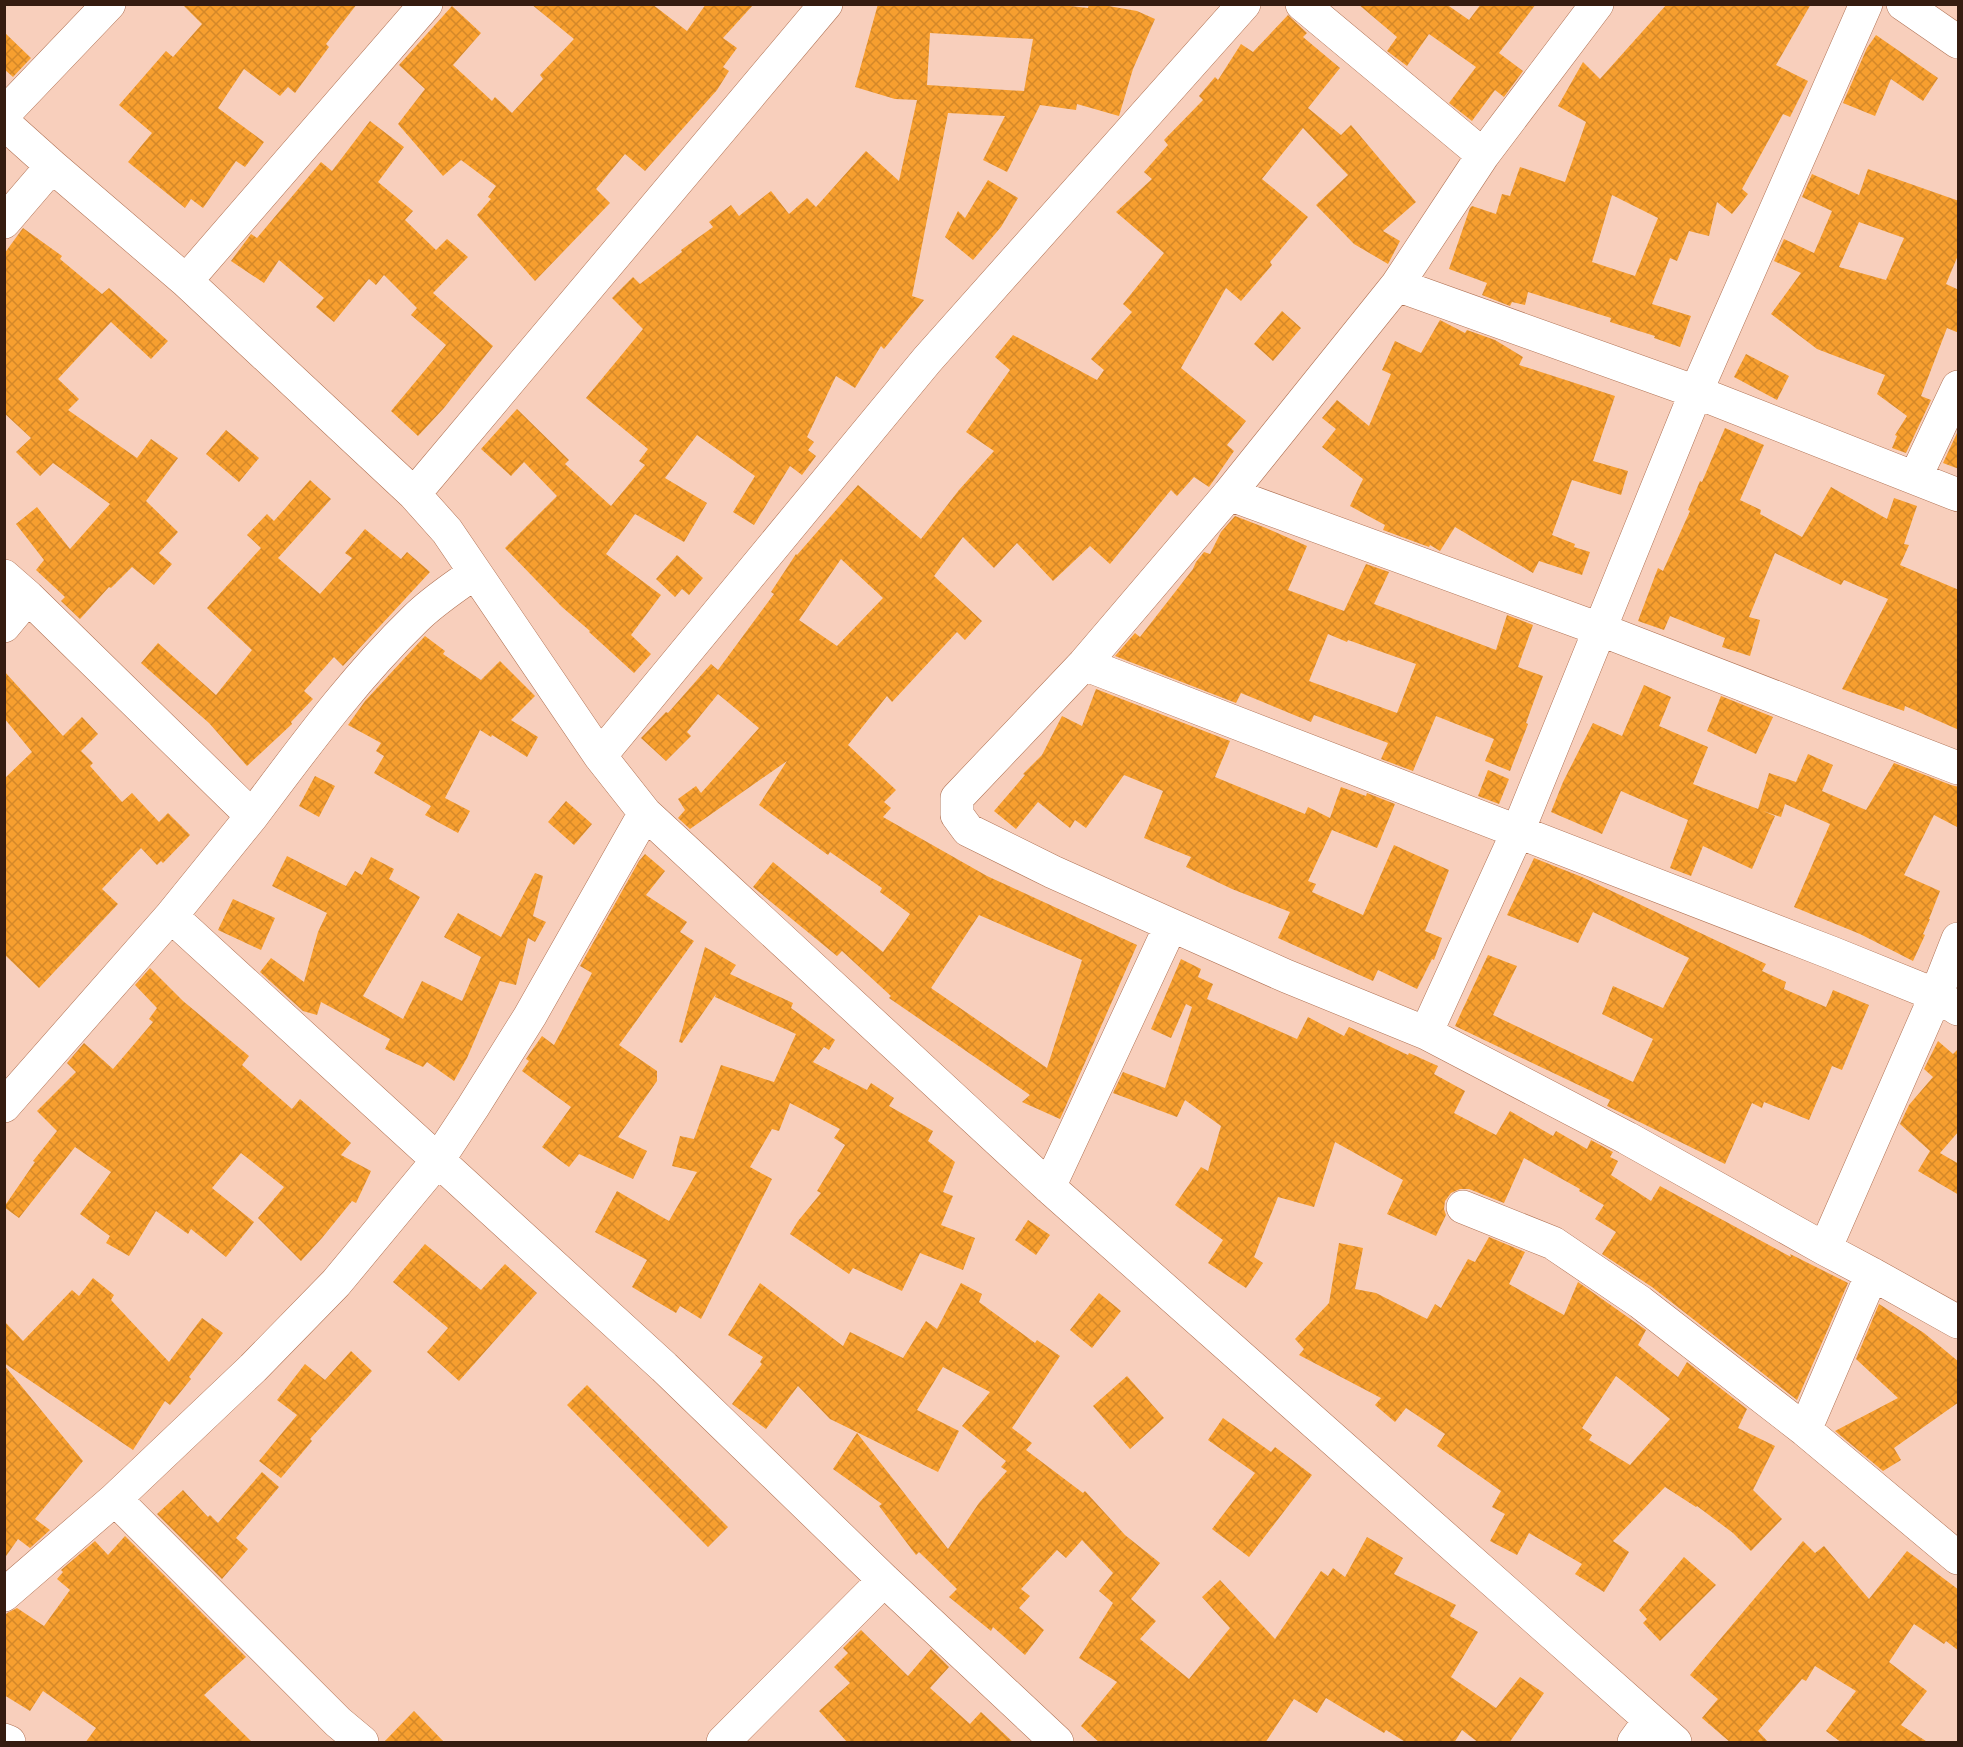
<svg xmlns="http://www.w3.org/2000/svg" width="1963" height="1747" font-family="Merriweather,serif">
	<defs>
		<pattern id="building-cross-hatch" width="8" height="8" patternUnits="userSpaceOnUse" patternTransform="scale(1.5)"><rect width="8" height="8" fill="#f79f2f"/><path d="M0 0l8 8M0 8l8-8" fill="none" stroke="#d48829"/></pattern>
	</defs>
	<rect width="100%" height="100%" fill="#f8cfbc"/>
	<path fill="url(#building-cross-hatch)" fill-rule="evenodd" d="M182,4H357L326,44L329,47L295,93L288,87L280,96L244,69L218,108L264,142L245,167L236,161L203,208L191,199L185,208L128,162L152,133L119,105L166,51L173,57L202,24Z
		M531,4H652L687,31L706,4H754L723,38L737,48L723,67L729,71L717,90L645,171L625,154L596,189L610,203L535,281L477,215L491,199L488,197L496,186L461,160L443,176L398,124L425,89L399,65L452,6L481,33L453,65L492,101L495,97L512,113L543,79L540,75L574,39Z
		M878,4H1053L1088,8L1089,4H1097L1137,11L1155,19L1133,69L1119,116L1077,104L1076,110L1040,105L1007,172L983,160L1005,116L948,113L912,296L924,300L884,349L881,346L855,388L836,376L807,437L814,442L808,450L816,456L802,475L790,466L754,525L733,512L755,476L697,435L665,478L707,503L684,542L635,514L606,554L661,595L631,635L651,654L634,673L589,632L590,631L562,607L505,548L557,496L524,462L511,476L481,449L517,409L569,460L565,464L611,506L645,465L639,461L648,449L586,398L643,329L612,298L633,277L640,284L682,252L681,250L713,227L709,222L731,205L739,216L771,191L789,214L807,198L816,207L866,151L899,181L917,100L895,99L855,87ZM930,33L1033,39L1024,91L927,85Z
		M1358,4H1446L1469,20L1481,4H1536L1499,53L1523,71L1504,97L1495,90L1472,121L1449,103L1476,67L1429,34L1407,66L1387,51L1397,37Z
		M1667,4H1811L1776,65L1808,81L1790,117L1783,114L1742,189L1748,194L1732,214L1717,202L1709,236L1689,231L1677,261L1670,258L1652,304L1691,316L1680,347L1654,338L1655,336L1610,322L1611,318L1528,292L1525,305L1512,302L1510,306L1482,295L1487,283L1449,269L1470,208L1472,206L1496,214L1502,194L1510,196L1520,167L1565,182L1586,122L1558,106L1583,62L1600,79ZM1612,195L1658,218L1635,276L1592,262Z
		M1288,15L1307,33L1303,37L1340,68L1308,108L1341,135L1351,125L1416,202L1383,231L1400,241L1388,264L1354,244L1316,205L1348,175L1303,128L1262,179L1308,217L1270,262L1272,265L1241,301L1226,288L1181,368L1246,421L1227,445L1234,451L1209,487L1194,477L1177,496L1171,490L1110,564L1090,546L1053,581L1017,543L994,568L963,537L934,576L982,621L965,640L957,632L892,702L887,696L848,745L896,790L884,802L891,808L883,817L987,876L1137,945L1060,1119L1022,1102L1030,1095L889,998L891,996L842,951L837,956L753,887L773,862L883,952L910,914L880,892L882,888L830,852L828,855L759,805L787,761L690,829L678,818L685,810L678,799L696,786L701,793L759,728L718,694L687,732L691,736L666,761L641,738L666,712L668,713L711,664L718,670L774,594L771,592L796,554L797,555L858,485L921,539L959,490L994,451L966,432L1010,370L995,357L1013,335L1097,380L1104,370L1091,359L1132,312L1123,304L1164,253L1116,212L1152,179L1144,172L1168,145L1164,140L1203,100L1199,96L1215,77L1218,80L1241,44L1253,52ZM841,559L883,598L837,646L799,620ZM979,915L1082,960L1047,1068L931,988Z
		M4,32L31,58L13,77L4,69Z
		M1876,35L1938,78L1923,101L1891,79L1875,116L1843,103L1867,48Z
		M370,121L404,147L378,182L413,211L405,220L436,250L447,239L468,257L433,293L493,346L444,408L418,436L391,411L446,345L411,315L417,308L384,275L376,285L369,279L334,322L316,307L324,298L279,260L264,283L231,261L251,234L257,238L321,162L332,171Z
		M1868,169L1959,201V253L1946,284L1959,290V333L1947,328L1921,396L1931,400L1906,453L1892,448L1897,436L1895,435L1907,416L1877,394L1885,375L1817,349L1771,314L1801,273L1774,261L1784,239L1814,253L1832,211L1802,197L1812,174L1859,195ZM1859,222L1904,238L1886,280L1839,267Z
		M988,180L1018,198L1001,227L973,260L945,237L958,211L965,218Z
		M23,228L62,256L60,259L102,294L109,288L168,341L151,359L111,322L58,379L79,399L68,410L137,458L151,439L178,458L146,501L178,532L159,553L172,564L154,585L132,567L111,588L109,587L80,619L61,601L65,597L36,570L44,560L16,524L37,507L70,549L110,504L53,463L40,476L16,452L31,438L4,413V254Z
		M1282,311L1301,328L1273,361L1254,344Z
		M1440,320L1465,333L1467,330L1495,340L1523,357L1519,365L1615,396L1593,461L1628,471L1621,495L1572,480L1552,535L1575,544L1574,547L1590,552L1582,575L1539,561L1533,573L1455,527L1440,551L1430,545L1429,547L1383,530L1385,525L1350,506L1363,479L1322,447L1336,429L1322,418L1337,400L1369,426L1391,374L1382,370L1395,341L1421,353Z
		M1746,354L1789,376L1777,400L1734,377Z
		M1725,428L1764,445L1740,500L1761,510L1760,514L1802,537L1831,487L1887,519L1894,498L1917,506L1904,544L1909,545L1900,565L1959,590V730L1905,706L1904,711L1842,689L1888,599L1844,580L1841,585L1775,553L1749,617L1760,620L1750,656L1722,647L1725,638L1670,616L1664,630L1638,621L1658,568L1663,571L1690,511L1688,510L1700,481L1702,482Z
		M226,430L259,458L239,482L206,454Z
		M1957,433L1959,434V469L1943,463Z
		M310,480L331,499L278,558L320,594L352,558L345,553L365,529L401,559L407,552L430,572L343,666L334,657L304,691L313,699L291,722L292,724L247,766L209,723L141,663L158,643L216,695L252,650L207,608L261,548L247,535L267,514L274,521Z
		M1235,516L1266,528L1307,546L1288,590L1344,611L1366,564L1389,572L1374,604L1496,650L1507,615L1533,625L1518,667L1543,676L1526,723L1528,724L1510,771L1485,761L1494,739L1436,716L1413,771L1381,759L1388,743L1314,715L1311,722L1241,693L1236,703L1115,656L1135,633L1140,637L1193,569L1196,562L1204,552L1210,554L1221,532ZM1328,634L1347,642L1348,640L1416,664L1397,713L1309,681Z
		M677,555L703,578L689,595L682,589L675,597L656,579Z
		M425,636L445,651L443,654L481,680L500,661L535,696L511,720L538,737L527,757L492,735L491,737L480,730L445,798L470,811L458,833L425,815L431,806L374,773L384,756L376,751L381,743L348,725L365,701Z
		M4,671L63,736L82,717L98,734L81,751L93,763L90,766L122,802L132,793L159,822L168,813L190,835L163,863L161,861L157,865L141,848L102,889L118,904L39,988L4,954V779L32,752L4,718Z
		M1644,685L1671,697L1659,726L1708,747L1693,784L1758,809L1769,773L1796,782L1808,754L1833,765L1822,791L1866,810L1894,763L1951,785L1959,787V828L1934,815L1904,875L1940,891L1929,919H1930L1923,934L1925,935L1913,961L1860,934L1794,907L1830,824L1785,804L1781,817L1763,811L1775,816L1752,869L1703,846L1691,876L1670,868L1688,820L1621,791L1602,834L1551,812L1563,782L1593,723L1622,736Z
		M1096,689L1230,741L1215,777L1305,814L1308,807L1330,818L1341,787L1366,796L1367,793L1395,804L1377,848L1332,830L1308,881L1316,884L1312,892L1363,915L1394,845L1449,870L1425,931L1442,938L1434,960L1432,959L1417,989L1378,970L1373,981L1278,938L1290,912L1232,889L1186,867L1191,857L1144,838L1163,791L1124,775L1086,828L1075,820L1070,828L1038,802L1016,829L994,811L1025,775L1023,774L1042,755L1062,716L1082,726Z
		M1721,696L1773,717L1756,754L1707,731Z
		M1488,770L1509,779L1499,804L1478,796Z
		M315,776L335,786L319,817L299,806Z
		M566,801L592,824L574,845L548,822Z
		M645,854L665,871L646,895L687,922L680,932L694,941L619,1045L657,1071V1081L618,1137L647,1151L633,1179L579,1154L569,1167L542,1147L571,1107L522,1071L529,1061L526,1059L542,1036L554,1045L592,973L580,966L639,861Z
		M287,856L346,886L355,871L362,875L371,857L394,869L389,879L420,897L363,996L403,1019L422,981L462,1001L481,957L444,937L458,913L501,937L535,873L543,876L533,916L546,922L535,942L528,938L516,985L500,981L467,1058L454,1081L427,1062L423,1067L385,1049L390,1039L321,1002L317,1015L303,1011L260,972L271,958L304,982L318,932L327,913L272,886Z
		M1534,858L1582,877L1766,964L1762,971L1786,982L1784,989L1826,1007L1833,990L1869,1005L1842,1070L1832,1066L1809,1120L1764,1102L1762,1108L1752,1103L1725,1164L1607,1106L1610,1100L1455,1026L1488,955L1517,966L1493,1015L1633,1082L1653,1039L1602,1014L1613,986L1663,1008L1689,958L1593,912L1578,943L1507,915Z
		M233,899L275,918L261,950L218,930Z
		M705,947L736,965L730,974L793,1003L791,1008L835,1040L829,1050L824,1047L813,1062L867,1090L871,1083L894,1098L889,1106L933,1131L928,1141L955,1162L943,1192L953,1196L941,1225L975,1238L963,1270L920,1253L902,1291L853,1268L849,1274L790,1234L798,1221L821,1193L817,1191L845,1145L834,1138L840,1129L790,1103L779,1131L772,1129L750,1167L772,1179L701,1319L680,1306L676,1313L632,1287L647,1260L595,1232L617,1191L669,1221L697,1172L672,1166L680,1136L694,1139L721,1065L774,1082L796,1034L715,997L716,994L682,1043L679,1042Z
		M1181,959L1201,969L1198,977L1213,984L1207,999L1297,1039L1308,1017L1344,1036L1349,1027L1408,1055L1409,1053L1438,1066L1434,1074L1465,1091L1454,1113L1496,1135L1510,1111L1553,1136L1556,1131L1587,1149L1591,1140L1613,1152L1610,1157L1618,1161L1611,1175L1651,1201L1660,1186L1791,1257L1790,1254L1848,1283L1797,1400L1652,1287L1602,1254L1616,1232L1595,1219L1604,1205L1579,1191L1580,1189L1524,1158L1504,1203L1469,1189H1460L1451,1193L1445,1201L1444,1209L1446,1215L1436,1236L1387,1214L1403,1180L1335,1142L1314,1207L1278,1197L1254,1257L1263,1263L1246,1288L1208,1263L1223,1240L1175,1205L1201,1167L1208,1171L1221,1126L1185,1100L1177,1117L1113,1093L1123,1072L1165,1088L1192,1007L1186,1004L1171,1038L1151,1029Z
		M150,968L183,1001L249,1056L242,1065L292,1109L300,1099L351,1143L341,1155L371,1171L356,1203L352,1201L322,1238L301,1261L258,1218L284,1187L241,1153L212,1188L254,1222L226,1257L191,1229L188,1234L156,1211L129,1256L106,1243L110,1236L80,1214L111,1172L75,1147L19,1218L4,1207L35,1162L33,1161L57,1131L37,1111L76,1072L67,1063L84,1043L113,1069L153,1022L149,1019L157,1008L135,985Z
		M1938,1041L1953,1054L1959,1048V1131L1940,1153L1959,1164V1195L1918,1171L1930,1151L1900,1124L1909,1105L1933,1077L1924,1069Z
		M1028,1220L1050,1235L1036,1255L1015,1240Z
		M1489,1237L1525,1252L1509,1284L1564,1315L1578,1282L1646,1330L1638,1345L1678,1377L1687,1362L1747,1409L1738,1428L1775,1446L1753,1490L1782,1519L1751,1551L1733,1533L1697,1506L1696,1507L1665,1487L1613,1541L1629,1552L1604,1592L1575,1574L1582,1564L1529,1533L1517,1555L1490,1541L1505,1514L1492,1507L1501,1491L1437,1446L1445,1434L1406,1408L1395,1422L1375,1405L1381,1398L1299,1355L1304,1349L1295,1339L1329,1303L1339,1243L1363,1248L1355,1289L1376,1293L1427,1319L1435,1304L1441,1308L1468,1259L1475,1262ZM1616,1376L1670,1419L1630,1465L1589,1440L1592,1435L1582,1428Z
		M425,1244L481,1290L505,1264L537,1293L459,1381L427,1352L448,1328L393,1282Z
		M93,1278L114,1295L111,1300L169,1362L202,1318L223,1333L189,1377L191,1379L170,1405L165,1401L133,1450L4,1363V1321L23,1341L72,1290L79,1296Z
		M760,1283L843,1346L850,1332L903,1358L926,1321L937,1329L961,1283L982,1294L979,1302L1035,1343L1037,1340L1060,1356L1012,1428L1032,1443L1026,1450L1083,1493L1085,1491L1125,1535L1160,1563L1131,1599L1156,1621L1140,1639L1189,1679L1230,1628L1202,1597L1220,1580L1275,1639L1321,1571L1328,1576L1333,1568L1345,1577L1367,1537L1403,1558L1394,1574L1456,1605L1450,1616L1478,1632L1451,1677L1496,1708L1520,1677L1544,1693L1509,1743H1479L1462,1730L1454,1743H1407L1386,1730L1384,1733L1326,1698L1317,1713L1294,1699L1265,1743H1100L1081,1726L1117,1682L1079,1658L1113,1603L1099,1591L1113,1573L1082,1540L1066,1558L1057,1550L1021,1589L1030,1596L1019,1608L1044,1630L1025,1655L993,1627L991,1631L949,1597L957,1589L919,1552L916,1555L879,1506L882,1504L833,1469L857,1433L948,1549L979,1503L1007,1471L1001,1467L1006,1461L962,1426L990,1392L943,1367L917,1410L959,1431L938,1472L830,1419L798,1386L766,1429L732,1404L762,1364L760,1362L763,1357L728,1335Z
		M1099,1293L1121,1311L1092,1348L1070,1330Z
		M1879,1304L1924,1333L1959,1362V1402L1894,1448L1901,1460L1883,1471L1835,1431L1898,1398L1856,1359Z
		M351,1351L372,1371L310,1439L312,1441L281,1478L259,1461L297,1415L277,1400L305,1364L325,1380Z
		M4,1365L83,1461L35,1519L50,1530L30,1548L18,1539L4,1559Z
		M1127,1376L1164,1418L1130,1449L1093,1406Z
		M587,1385L728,1527L708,1547L567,1405Z
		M1223,1418L1271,1452L1275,1447L1312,1475L1249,1557L1212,1529L1255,1473L1208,1440Z
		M262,1472L279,1487L236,1538L248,1549L222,1579L157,1514L183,1490L208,1517L210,1515L218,1523Z
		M125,1536L246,1657L204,1695L253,1743H85L96,1728L43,1691L30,1711L4,1695V1617L7,1613L17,1608L44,1626L70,1590L57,1579L63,1572L61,1570L95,1541L108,1555Z
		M1803,1541L1815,1553L1824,1546L1869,1599L1907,1551L1959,1590V1651L1946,1641L1944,1644L1914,1624L1889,1662L1927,1691L1901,1725L1929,1743H1842L1826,1731L1856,1691L1815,1666L1806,1681L1802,1679L1758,1731L1769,1743H1731L1702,1718L1718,1699L1690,1675Z
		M1684,1557L1716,1585L1660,1641L1643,1623L1647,1619L1639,1610Z
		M861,1630L908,1676L931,1649L949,1667L930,1688L970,1724L981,1712L1014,1743H848L819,1711L850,1683L834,1667L848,1653L843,1648Z
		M414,1711L445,1743H383Z"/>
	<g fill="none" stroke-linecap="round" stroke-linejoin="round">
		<g stroke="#b07254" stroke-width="34">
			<path id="minor" d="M1302,4L1483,155
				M1597,4L1483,155L1397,285L1229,494L1084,664L957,798V815L968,830L1053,872L1171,925L1286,976L1426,1033L1627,1138L1825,1249L1872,1274L1958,1322
				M1903,4L1958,42
				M4,114L109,4
				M4,123L52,166L186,281L414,494L447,531L600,756L645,813L1049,1187L1675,1742
				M4,222L52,166
				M186,281L426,4
				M1397,285L1696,392L1958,495
				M1915,478L1958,387
				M414,494L826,4
				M1229,494L1599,629L1958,768
				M4,576L28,597L252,816L171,916L664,1367L884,1580L1057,1742
				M4,626L28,597
				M1084,664L1832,953L1936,995L1958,1009
				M600,756L927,360L1244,4
				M252,816C304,747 354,678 416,618C433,601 455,587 474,573
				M1426,1033L1518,831L1696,392L1866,4
				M4,1106L171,916
				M1049,1187L1171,925
				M1463,1207L1553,1243L1640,1302L1805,1430L1958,1558
				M1825,1249L1936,995L1958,939
				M1805,1430L1872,1274
				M115,1499L338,1722L362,1742
				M4,1595L115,1499L253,1368L336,1283L438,1160L473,1107L530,1016L645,813
				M4,1740L9,1742
				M723,1742L884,1580
				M1634,1742L1650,1720"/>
		</g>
		<use href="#minor" stroke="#fff" stroke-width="33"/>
	</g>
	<rect width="1963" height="1747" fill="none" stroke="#351c10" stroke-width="12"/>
</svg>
